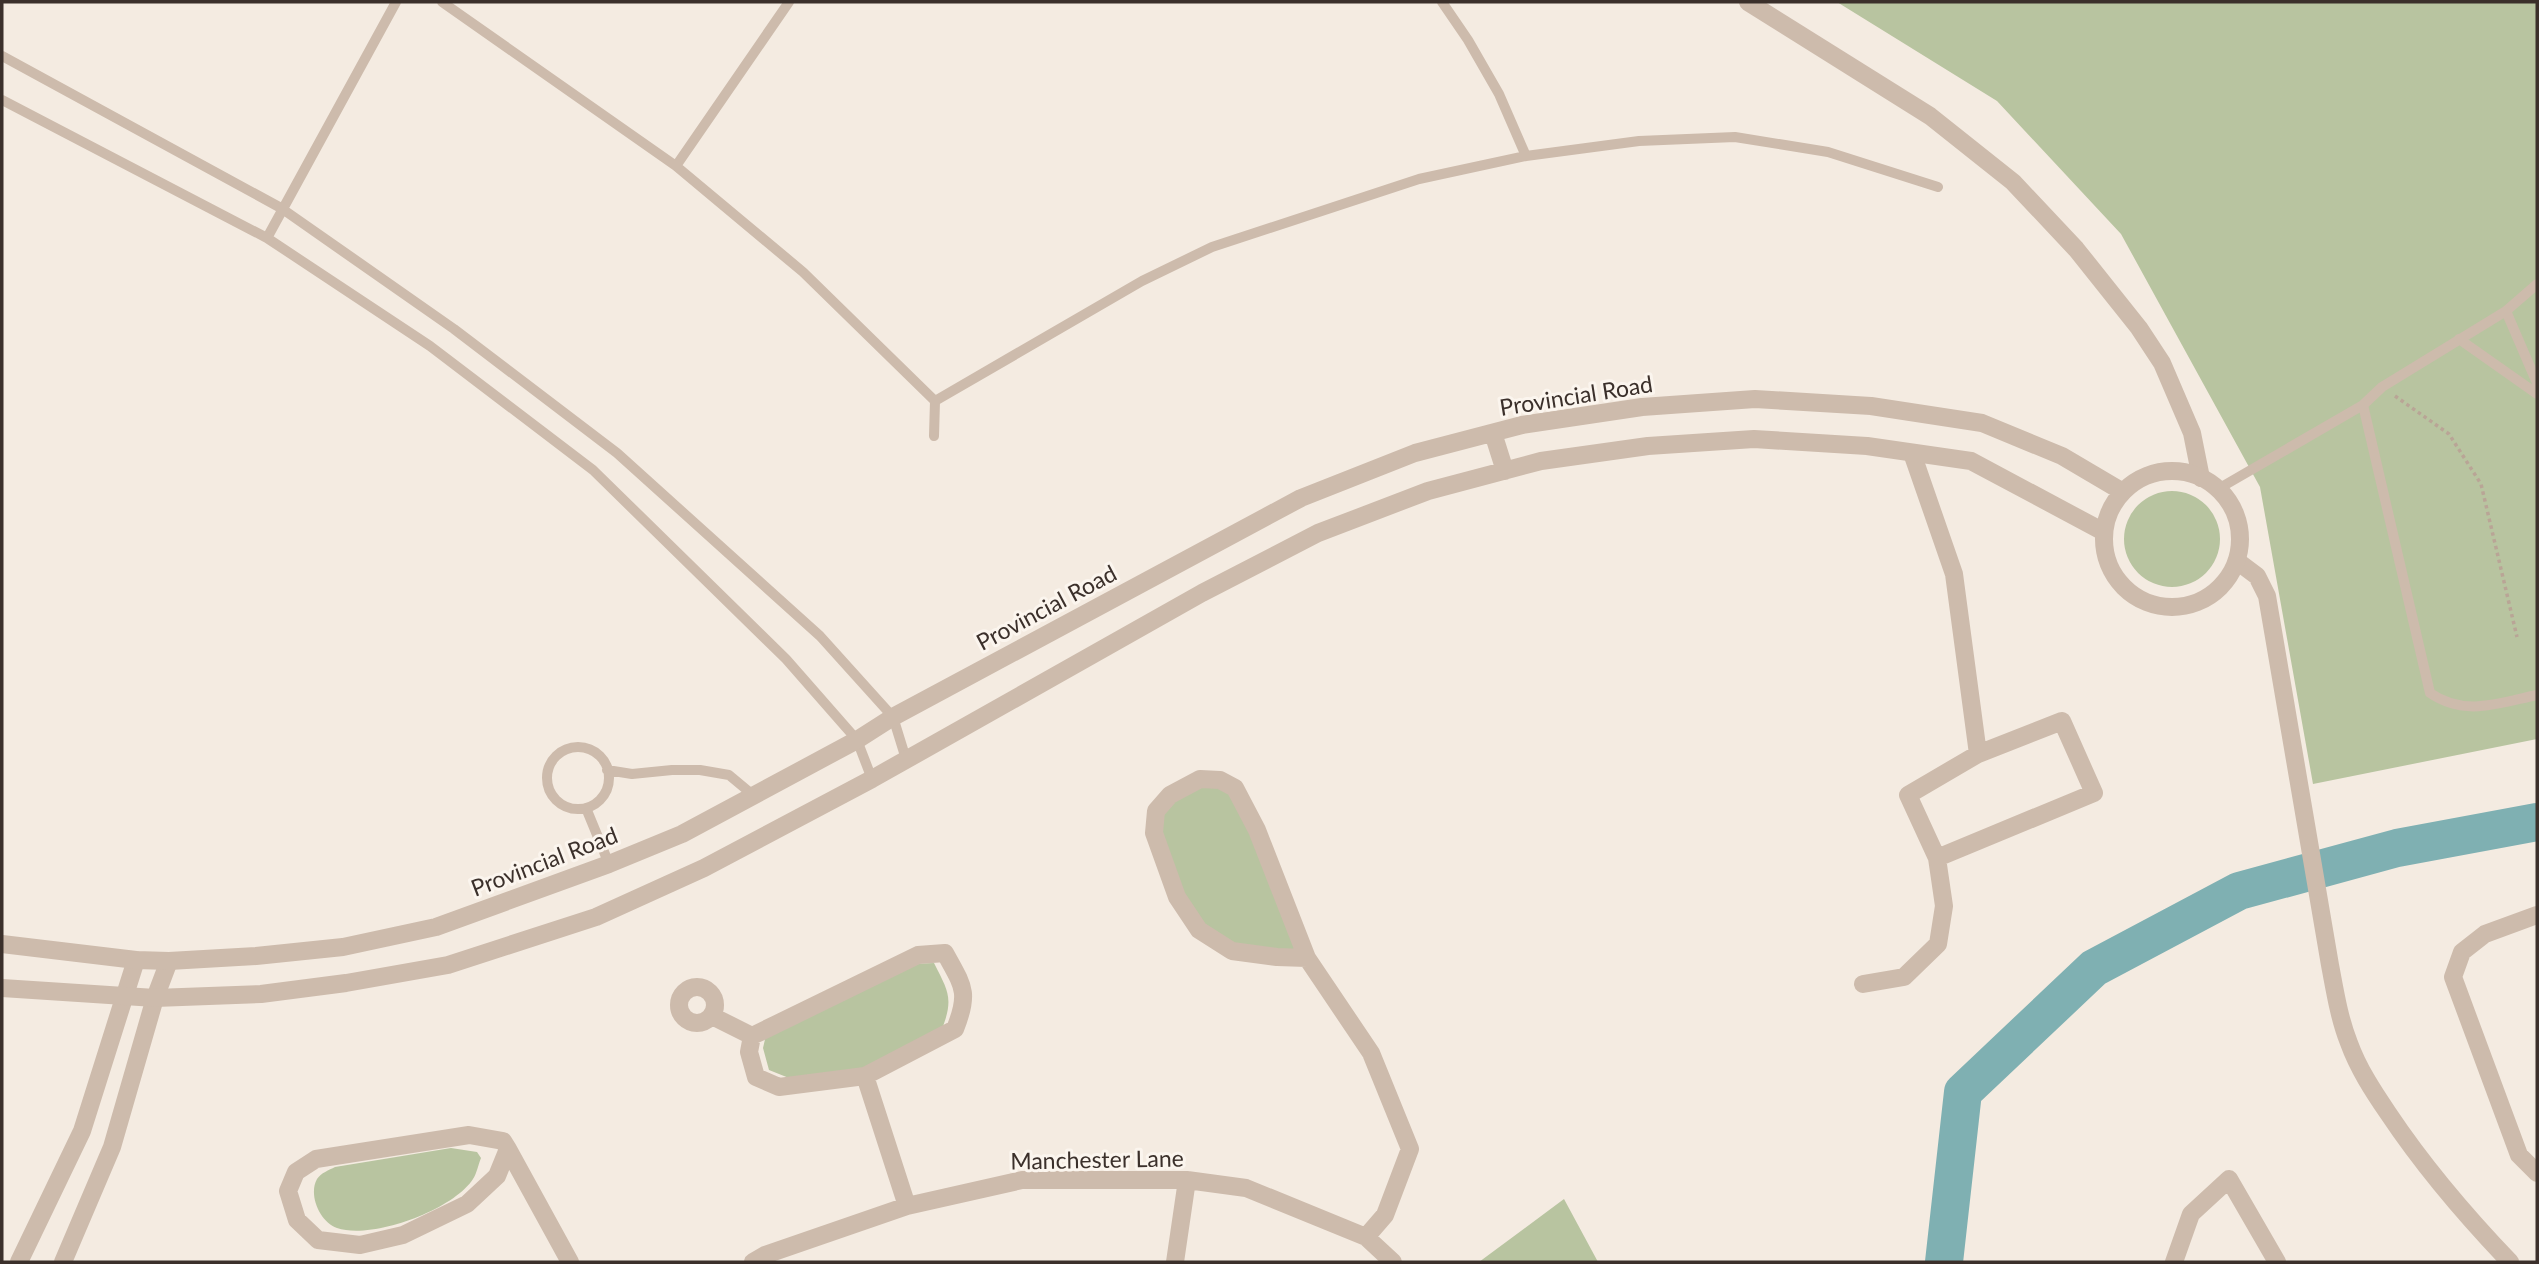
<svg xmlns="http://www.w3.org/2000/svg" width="2539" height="1264" font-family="Lato,sans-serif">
	<rect width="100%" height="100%" fill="#f4ebe1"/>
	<path fill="#b8c4a0" d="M1837,2H2537V739L2313,784L2260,487L2121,234L1997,101Z
		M2124 539a48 48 0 1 1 96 0a48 48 0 1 1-96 0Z
		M1200,779L1235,788L1307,958L1232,951L1177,897L1156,811Z
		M934,963C948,991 954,998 942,1029L864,1070L789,1078L769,1070L763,1048L766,1035L910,964Z
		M451,1148L477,1152L481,1158C478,1165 477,1173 473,1179C453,1210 372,1240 337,1228C320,1222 308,1195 317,1179C321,1173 329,1170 335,1167Z
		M1564,1199L1598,1262H1479Z"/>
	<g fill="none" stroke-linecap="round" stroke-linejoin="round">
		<path stroke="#7fb0b2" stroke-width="38" d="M1944,1262L1963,1092L2094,968L2239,891L2397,848L2537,822"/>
		<path stroke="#b9a596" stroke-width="3.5" stroke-dasharray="3.5 3.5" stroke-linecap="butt" d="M2395,396L2449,434L2481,484L2517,637"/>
		<path stroke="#cdbbac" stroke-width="10" d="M442,2L676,166L803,272L935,401L1142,281L1212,247L1419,179L1526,156L1639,141L1735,137L1828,152L1938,187
			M1442,2L1468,40L1499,94L1526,156
			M2,56L281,208L454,329L617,453L820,636L893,717L906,759
			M2,100L267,238L430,346L593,470L786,659L857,740L872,779
			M676,166L789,2
			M267,238L396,2
			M2506,311L2537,383
			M2459,339L2537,394
			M2363,405L2382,387L2506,311L2537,284
			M934,436L935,401
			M2218,489L2363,405L2430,693C2465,717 2499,703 2537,695
			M547 778a31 31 0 1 1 62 0a31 31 0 1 1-62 0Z
			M607,770L632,774L672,770H700L729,775L753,795
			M586,808L609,864"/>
		<path stroke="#cdbbac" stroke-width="18" d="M1748,2L1930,116L2013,182L2076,249L2139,328L2162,363L2192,433L2201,478
			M1912,453L1954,574L1978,754
			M2237,561L2257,576L2267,596L2330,965C2335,991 2339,1018 2349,1043C2358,1068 2373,1091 2388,1113C2424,1167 2465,1215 2510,1262
			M2062,721L2094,793L1937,858L1908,795L1978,754Z
			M2537,915L2485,934L2462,952L2453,977L2519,1155L2537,1173
			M945,953C963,986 970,992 955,1029L865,1076L779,1087L756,1077L749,1052L752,1036L918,955Z
			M1307,958L1277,957L1232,951L1199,930L1177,897L1154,833L1156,811L1170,795L1200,779L1220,780L1235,788L1257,830L1307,958L1371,1053L1410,1149L1385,1215L1366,1237
			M1863,984L1904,977L1938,944L1944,906L1937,858
			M679 1005a18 18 0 1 1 36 0a18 18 0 1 1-36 0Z
			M712,1016L752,1036
			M865,1076L907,1206
			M508,1149L497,1176L467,1204L403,1235L360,1245L318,1240L297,1220L288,1191L296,1172L316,1159L469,1135L503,1141L508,1149L570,1262
			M19,1262L82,1131L136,960
			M63,1262L112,1147L155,998L169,961
			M753,1262L765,1255L907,1206L1022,1180H1187L1246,1188L1366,1237L1393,1262
			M1175,1262L1187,1180
			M2174,1262L2191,1214L2229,1179L2277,1262"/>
		<path stroke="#cdbbac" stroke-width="18" d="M1493,433L1505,471
			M2104 539a68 68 0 1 1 136 0a68 68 0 1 1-136 0Z
			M2,944L136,960L169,961L256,956L343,947L436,927L609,864L682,834L857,740L893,717L1301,498L1415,453L1522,425L1642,407L1755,399L1871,406L1982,423L2062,456L2123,492
			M2,988L155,998L261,994L346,983L448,965L596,917L704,868L872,779L1202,593L1318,533L1428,491L1541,461L1648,446L1754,439L1867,446L1971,461L2104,532"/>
	</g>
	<g text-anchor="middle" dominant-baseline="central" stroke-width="6" stroke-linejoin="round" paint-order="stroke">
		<g font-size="23" fill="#3b302b" stroke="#fbf5ee">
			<text transform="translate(1576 395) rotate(-9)">Provincial Road</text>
			<text transform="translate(1046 607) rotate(-28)">Provincial Road</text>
			<text transform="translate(544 861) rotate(-21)">Provincial Road</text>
			<text transform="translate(1097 1159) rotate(-1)">Manchester Lane</text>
		</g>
	</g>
	<rect width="2539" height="1264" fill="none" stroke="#3b302b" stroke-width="7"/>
</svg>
